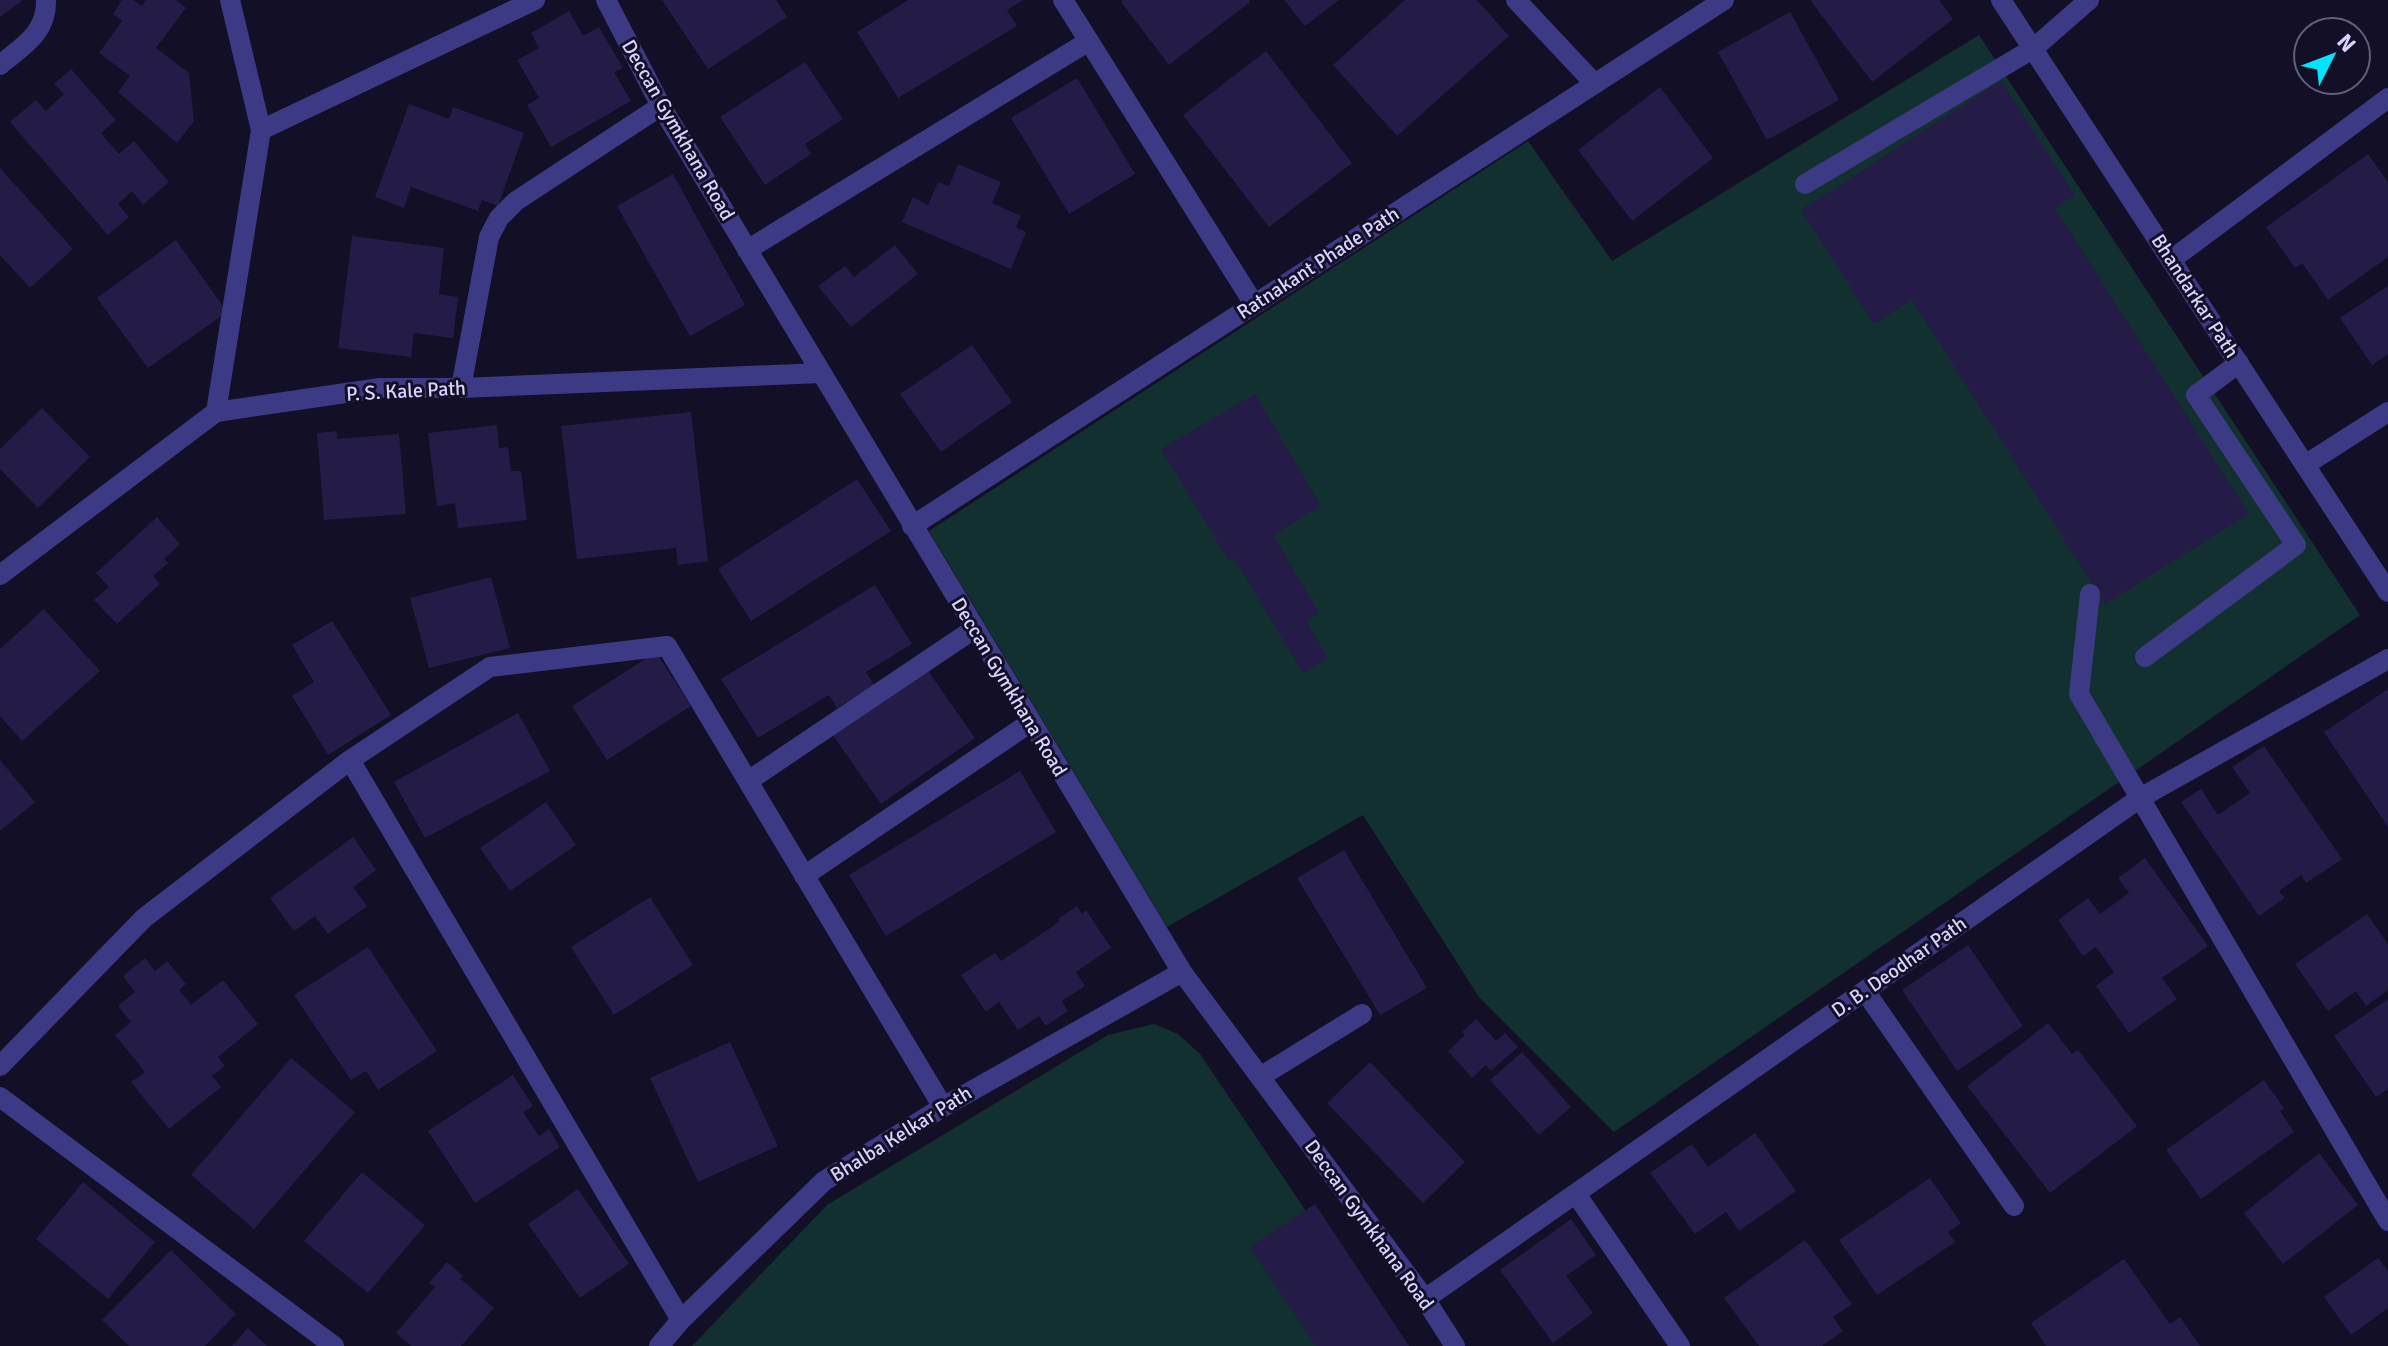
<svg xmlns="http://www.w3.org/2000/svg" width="2388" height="1346" font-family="Signika,sans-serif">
	<rect width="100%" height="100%" fill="#130f26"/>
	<path fill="#12302f" d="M1979,35L2360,615L1614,1132L1479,997L1363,815L1167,927L929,531L1528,141L1612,261Z
		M1154,1024L1178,1034L1200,1054L1397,1346H692L827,1205L1108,1035Z"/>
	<path fill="#241b47" d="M0,0H23L0,17Z
		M122,0H133L142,6L146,0H176L186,8L156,48L189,73L194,121L177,143L118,92L130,76L99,53L122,21L113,14Z
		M662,0H776L787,17L708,69Z
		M908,0H1023L1007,10L1017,26L898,98L857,32Z
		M1123,0H1249L1250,2L1169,65L1121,2Z
		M1284,0H1339L1305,26Z
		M1405,0H1477L1509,36L1397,136L1333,65Z
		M1810,0H1939L1953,19L1872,82Z
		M569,11L583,36L599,27L623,68L614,72L631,101L551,147L527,105L539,98L517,60L539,48L531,33Z
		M1790,12L1839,100L1767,140L1718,52Z
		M1266,51L1352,163L1269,227L1183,115Z
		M805,62L843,119L805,144L811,154L765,185L720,117Z
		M71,69L116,120L101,133L119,154L134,141L169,182L143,205L132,191L118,204L129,217L108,235L10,122L36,100L46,111L64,94L54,84Z
		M1077,78L1135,174L1069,214L1011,118Z
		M2001,81L2075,195L2055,208L2249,514L2105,604L1912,300L1874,324L1801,210Z
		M1660,87L1713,158L1632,221L1578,150Z
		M409,104L449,119L453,107L524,133L498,206L482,200L478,211L411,187L404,208L375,197Z
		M2368,154L2388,182V257L2328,300L2302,263L2295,268L2266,227Z
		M958,164L1001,182L992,203L1021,216L1016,227L1026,232L1011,269L902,222L913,197L928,205L938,182L949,186Z
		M0,168L73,249L30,288L0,255Z
		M673,174L745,305L690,336L617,206Z
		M352,236L444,248L439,294L458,297L453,338L414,333L411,357L338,348Z
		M176,240L227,312L148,368L97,298Z
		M895,245L918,274L851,327L818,286L845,266L854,277Z
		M2388,286V354L2372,365L2340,318Z
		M972,345L1012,402L941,452L900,394Z
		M1255,394L1321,506L1273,535L1319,613L1306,621L1328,658L1303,673L1234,558L1229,561L1161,449Z
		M42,408L90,457L38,508L0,469V449Z
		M691,412L708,561L678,565L676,548L577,559L561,426Z
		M497,425L499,448L508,447L511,471H521L527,520L458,528L455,503L437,506L428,433Z
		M337,431V439L399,434L406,514L324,520L317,433Z
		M857,479L891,531L751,621L718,569Z
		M157,517L180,544L164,559L168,563L153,576L160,584L117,624L94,600L109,587L96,573Z
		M491,577L510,648L429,668L410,598Z
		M875,585L912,644L866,672L874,685L837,708L829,695L758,738L721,679Z
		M44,609L100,671L22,741L0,716V649Z
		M332,621L391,715L328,755L292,696L314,682L292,645Z
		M656,652L691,706L607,760L572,706Z
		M926,668L975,738L881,804L832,734Z
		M2388,689V827L2324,732Z
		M518,713L550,771L425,838L394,782Z
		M2264,746L2342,859L2306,883L2301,875L2279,891L2285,898L2259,916L2181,802L2201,789L2218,815L2250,793L2232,767Z
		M0,760L35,802L0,831Z
		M1020,771L1056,832L886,936L849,875Z
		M546,802L576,845L510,891L480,848Z
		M353,837L376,870L353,887L367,906L328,934L315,916L294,931L270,898Z
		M1344,850L1427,988L1380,1015L1297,878Z
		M2145,858L2208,946L2162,978L2177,999L2129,1033L2096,986L2114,972L2096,947L2083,956L2058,920L2088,898L2100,914L2129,893L2118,878Z
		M650,897L693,965L614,1015L571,947Z
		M1077,906L1082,914L1086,910L1111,948L1076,972L1085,986L1062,1001L1068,1011L1046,1026L1039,1016L1018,1030L999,1002L986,1012L961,975L995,953L1001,961L1059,922L1058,919Z
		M2367,914L2388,944V990L2366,1006L2356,991L2328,1011L2295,964Z
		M1968,945L2023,1026L1957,1071L1902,990Z
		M368,947L437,1051L378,1090L366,1071L351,1080L294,995Z
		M145,958L155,971L167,961L186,984L179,990L191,1005L223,980L258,1024L218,1057L225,1066L212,1076L221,1087L169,1129L131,1082L145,1072L115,1035L131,1022L118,1006L135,992L123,976Z
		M2388,999V1089L2376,1097L2334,1036Z
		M1476,1019L1496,1041L1505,1033L1518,1047L1491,1071L1486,1065L1472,1078L1448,1051L1465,1035L1462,1032Z
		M2048,1023L2072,1054L2078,1050L2137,1126L2050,1193L1967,1086Z
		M730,1042L778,1146L698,1182L650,1078Z
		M1522,1052L1571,1107L1539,1135L1490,1080Z
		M291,1058L355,1112L254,1229L191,1175Z
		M1370,1062L1465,1162L1423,1203L1327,1103Z
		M513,1075L533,1106L523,1112L539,1136L549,1129L560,1147L475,1203L428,1131Z
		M2264,1080L2284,1108L2280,1111L2294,1132L2201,1199L2166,1150Z
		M1755,1133L1796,1191L1739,1231L1726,1212L1695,1234L1650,1173L1692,1144L1708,1167Z
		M2319,1153L2358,1205L2283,1264L2244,1213Z
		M362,1172L425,1225L368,1293L304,1241Z
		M1930,1178L1961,1223L1948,1232L1955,1242L1877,1295L1839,1240Z
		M83,1182L155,1242L108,1299L36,1239Z
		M578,1189L629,1264L580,1298L528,1224Z
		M1315,1204L1409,1346H1316L1250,1247Z
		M1571,1219L1596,1255L1566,1276L1593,1313L1553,1343L1500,1270Z
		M1805,1240L1852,1304L1833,1317L1843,1331L1822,1346H1759L1724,1298Z
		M171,1250L236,1314L205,1346H129L102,1320Z
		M2378,1258L2388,1271V1308L2351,1335L2324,1297Z
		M2124,1259L2170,1324L2180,1317L2200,1346H2046L2031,1323Z
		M447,1262L463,1276L461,1279L494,1308L461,1346H411L396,1333L435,1287L429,1283Z
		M248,1328L267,1346H232Z"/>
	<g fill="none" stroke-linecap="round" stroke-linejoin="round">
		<path stroke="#3d3a85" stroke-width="20" d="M1805,184L2034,48
			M2090,594L2079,694L2140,798
			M2145,657L2296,545L2196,395L2239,363
			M1260,1077L1362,1014"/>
		<path stroke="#3d3a85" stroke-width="20" d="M606,0L661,106L1182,972L1425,1299L1455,1346
			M1063,0L1254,304
			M1516,0L1595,84
			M2034,48L2089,0
			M0,65C23,46 47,33 46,0
			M261,130L535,0
			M747,250L1089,41
			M2171,260L2388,98
			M461,388L489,237L499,218L516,201L661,106
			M216,412L261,130L230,0
			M2305,465L2388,412
			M912,526L1724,0
			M0,575L216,412L380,388H461L821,373
			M350,760L681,1320
			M748,781L974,629
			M2140,798L2388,1221
			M804,876L1031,722
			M1865,991L2014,1206
			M0,1066L144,918L350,760L490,667L667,646L943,1107
			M0,1097L334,1346
			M1576,1194L1680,1346
			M1425,1299L2140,798L2388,659
			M659,1346L681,1320L824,1181L943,1107L1182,972"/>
		<path stroke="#3d3a85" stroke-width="20" d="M2001,0L2388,592"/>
	</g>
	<g text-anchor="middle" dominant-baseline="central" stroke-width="6" stroke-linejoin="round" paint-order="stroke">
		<g font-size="20" fill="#d9d4ff" stroke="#130f26">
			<text transform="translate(678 130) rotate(60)">Deccan Gymkhana Road</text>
			<text transform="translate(1318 263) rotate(-33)">Ratnakant Phade Path</text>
			<text transform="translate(2195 296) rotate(57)">Bhandarkar Path</text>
			<text transform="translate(406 391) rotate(-3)">P. S. Kale Path</text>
			<text transform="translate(1009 687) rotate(59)">Deccan Gymkhana Road</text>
			<text transform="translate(1899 967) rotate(-35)">D. B. Deodhar Path</text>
			<text transform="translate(901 1134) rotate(-32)">Bhalba Kelkar Path</text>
			<text transform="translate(1369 1225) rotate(54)">Deccan Gymkhana Road</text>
		</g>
	</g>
	<g transform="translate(2332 56) rotate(48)"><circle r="38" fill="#130f26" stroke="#625e7d" stroke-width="2"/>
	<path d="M0-6L14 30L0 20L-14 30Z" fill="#00e5ff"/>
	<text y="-12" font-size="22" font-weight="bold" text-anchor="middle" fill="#d9d4ff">N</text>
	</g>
</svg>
